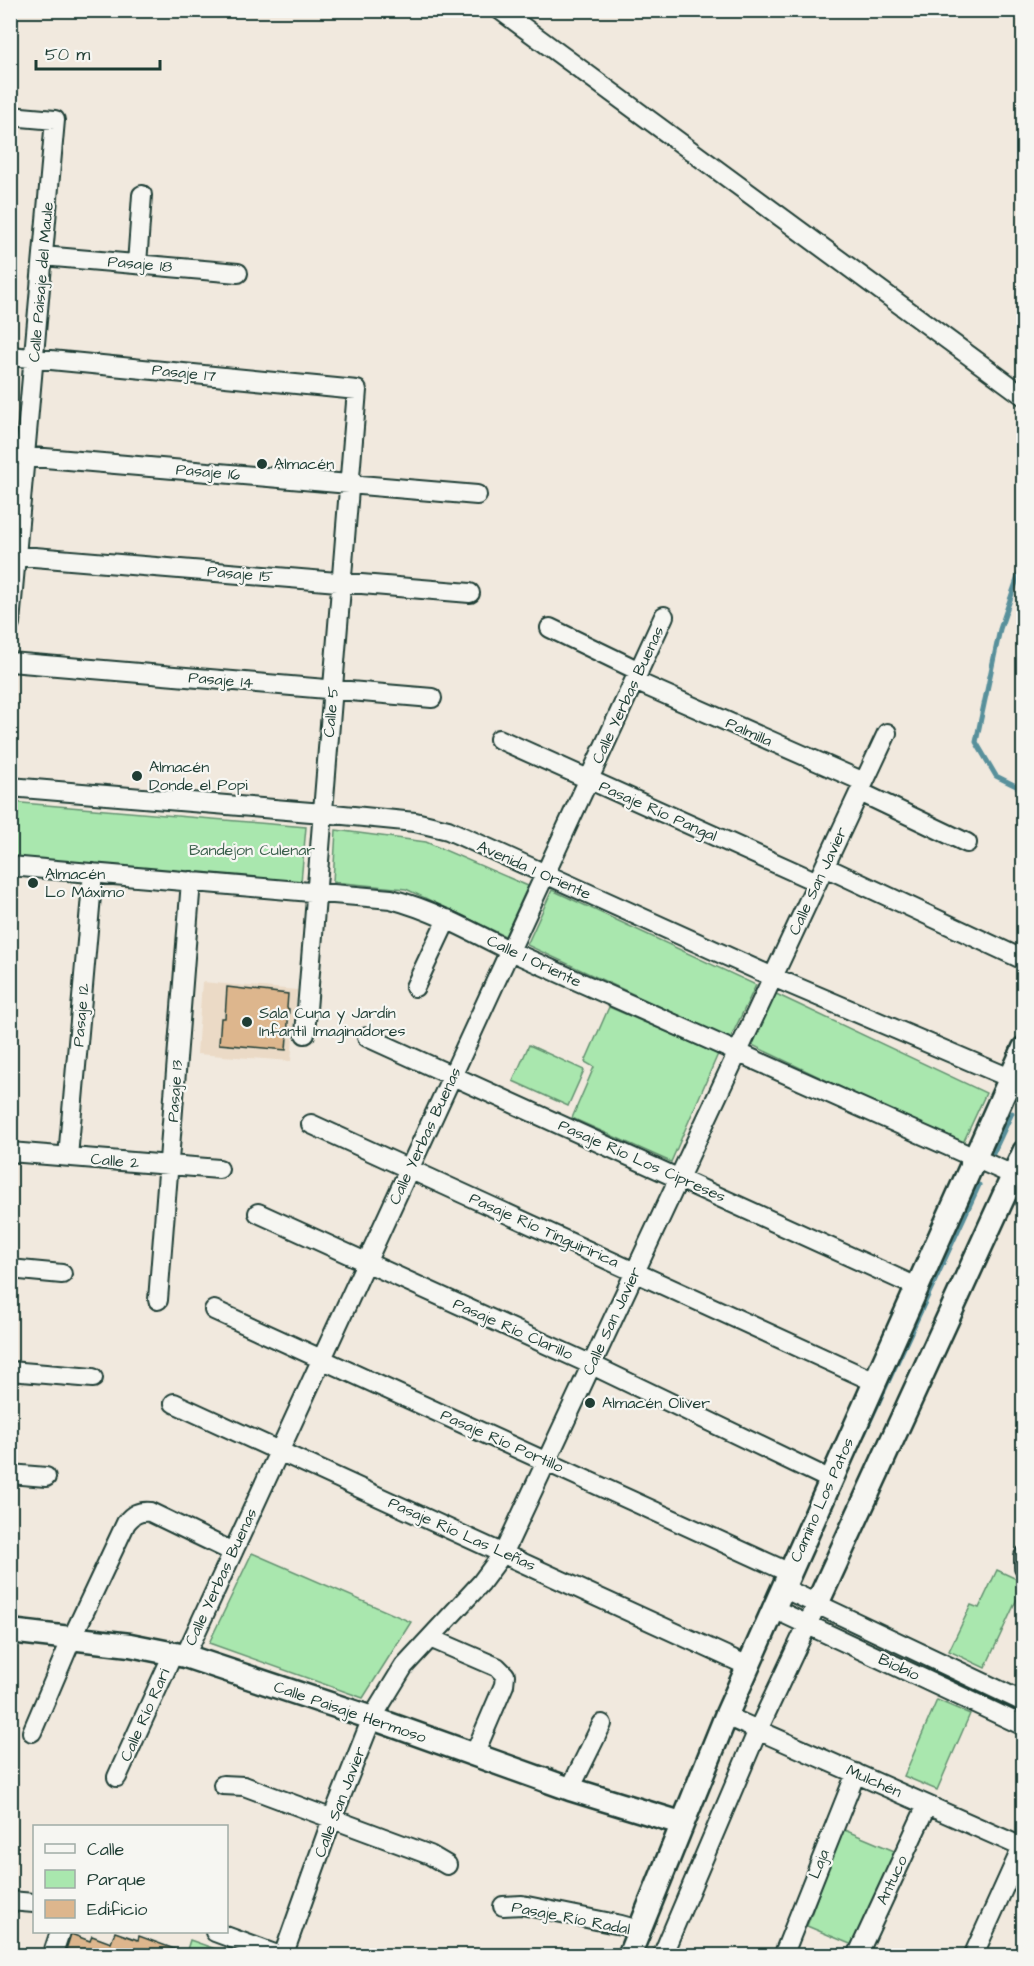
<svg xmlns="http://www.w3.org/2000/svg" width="1034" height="1966" font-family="'Architects Daughter',sans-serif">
	<rect width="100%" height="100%" fill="#f1e9de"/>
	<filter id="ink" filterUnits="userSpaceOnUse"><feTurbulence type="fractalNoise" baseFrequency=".0167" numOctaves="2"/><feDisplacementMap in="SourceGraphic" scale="12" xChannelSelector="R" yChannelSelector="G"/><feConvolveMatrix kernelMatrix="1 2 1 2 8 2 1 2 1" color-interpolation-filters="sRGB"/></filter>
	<g filter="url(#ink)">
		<path fill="#ebdac6" d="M202,982L297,990L291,1061L197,1054Z"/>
		<path fill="#a9e7ae" stroke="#649271" stroke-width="1.5" d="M10,802L306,827L301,882L11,858Z
			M336,830L426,842L528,886L505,936L406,889L333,882Z
			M552,890L756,985L730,1039L527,945Z
			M774,993L986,1093L962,1145L750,1044Z
			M609,1007L718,1054L671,1162L572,1118L594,1067L585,1062Z
			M529,1045L584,1070L568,1106L513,1081Z
			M252,1553L411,1622L363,1698L209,1643Z
			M997,1570L1023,1582V1586L985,1668L949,1651L971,1605L979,1608Z
			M937,1700L970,1714L937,1790L904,1776Z
			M842,1829L899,1853L855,1946L807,1926Z
			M190,1940L232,1955L185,1956Z"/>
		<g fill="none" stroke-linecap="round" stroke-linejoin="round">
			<path stroke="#59909b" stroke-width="5" d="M1024,559L1000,629L976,742L996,776L1024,790
				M990,1160L1012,1113
				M864,1434L979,1185"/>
		</g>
		<path fill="#ddb68d" stroke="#1f3d34" stroke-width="1.5" d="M227,987L288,994L287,1008L289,1009L286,1050L219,1044L221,1018H225Z
			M115,1932L138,1940L139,1936L188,1954V1956H64L71,1934L90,1941L92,1936L111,1943Z"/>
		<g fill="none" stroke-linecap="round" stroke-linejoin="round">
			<g stroke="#1f3d34" stroke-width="22">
				<path id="minor" d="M500,10L1024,396
					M10,116L55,120L10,623
					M43,256L238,273
					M137,264L142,195
					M10,356L357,390L305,1034
					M10,455L477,495
					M10,555L470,593
					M550,628L639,671
					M10,662L432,698
					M635,681L864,782
					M499,739L817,882
					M10,787L323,813L415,822L448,830L773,977L1010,1078L1024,1086
					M860,792L967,843
					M10,866L391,899C433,910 471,931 510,951L1013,1175L1024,1185
					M825,867L1024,960
					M415,987L447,919
					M367,1037L917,1287
					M311,1124L875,1382
					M10,1152L219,1169
					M68,1157L93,873
					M258,1213L592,1365L831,1480
					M10,1269L62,1274
					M158,1300L191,881
					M214,1310L790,1573
					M10,1371L93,1378
					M174,1403L748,1666
					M10,1474L46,1477
					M1024,1556V1567
					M783,1588L1024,1702
					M774,1609L1024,1726
					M430,1638L497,1667L505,1675L504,1685L474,1755
					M185,1656L664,616
					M726,1716L1022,1847
					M32,1732L72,1638L126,1523C133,1514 139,1511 150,1512L233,1552
					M117,1777L173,1654
					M223,1785L244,1786L430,1855L447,1865
					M570,1789L602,1724
					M10,1901L34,1903
					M503,1906L522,1905L621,1925L639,1930
					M215,1932L280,1956
					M52,1956L60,1932
					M283,1956L332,1819L372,1718L404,1666L481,1583L504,1552L887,733
					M662,1956L758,1730L817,1604
					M783,1956L856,1773
					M857,1956L927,1805
					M973,1956L1024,1843"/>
			</g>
			<g stroke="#1f3d34" stroke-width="27">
				<path id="tertiary" d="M817,1604L1024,1152
					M10,1631L130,1645L185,1656L372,1718L570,1789L681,1823
					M629,1956L726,1716L1024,1048"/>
			</g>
			<use href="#minor" stroke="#f6f6f2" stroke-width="18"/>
			<use href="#tertiary" stroke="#f6f6f2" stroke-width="22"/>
		</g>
	</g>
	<g fill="#1f3d34" stroke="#f6f6f2" stroke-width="2">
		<circle cx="262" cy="464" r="6"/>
		<circle cx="137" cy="776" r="6"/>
		<circle cx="33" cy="883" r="6"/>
		<circle cx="247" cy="1022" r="6"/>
		<circle cx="590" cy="1403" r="6"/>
	</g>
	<g text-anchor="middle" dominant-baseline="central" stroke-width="4.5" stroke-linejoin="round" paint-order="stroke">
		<g font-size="16" fill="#1f3d34" stroke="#f6f6f2">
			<text transform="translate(140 264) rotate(5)">Pasaje 18</text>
			<text transform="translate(41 282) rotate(-85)">Calle Paisaje del Maule</text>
			<text transform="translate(184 373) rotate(6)">Pasaje 17</text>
			<text transform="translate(208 472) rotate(5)">Pasaje 16</text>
			<text transform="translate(240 574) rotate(5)">Pasaje 15</text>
			<text transform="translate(221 680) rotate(5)">Pasaje 14</text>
			<text transform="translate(628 695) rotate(-65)">Calle Yerbas Buenas</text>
			<text transform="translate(331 712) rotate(-85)">Calle 5</text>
			<text transform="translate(749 732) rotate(24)">Palmilla</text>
			<text transform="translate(658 811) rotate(24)">Pasaje Río Pangal</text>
			<text transform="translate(534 870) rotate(24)">Avenida 1 Oriente</text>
			<text transform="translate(818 881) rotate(-65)">Calle San Javier</text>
			<text transform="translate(534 961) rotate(25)">Calle 1 Oriente</text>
			<text transform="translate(81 1015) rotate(-85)">Pasaje 12</text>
			<text transform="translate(175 1091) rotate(-86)">Pasaje 13</text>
			<text transform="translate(425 1136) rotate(-65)">Calle Yerbas Buenas</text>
			<text transform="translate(115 1161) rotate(5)">Calle 2</text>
			<text transform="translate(642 1161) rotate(24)">Pasaje Río Los Cipreses</text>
			<text transform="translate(544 1230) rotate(24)">Pasaje Río Tinguiririca</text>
			<text transform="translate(612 1321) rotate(-65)">Calle San Javier</text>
			<text transform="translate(513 1329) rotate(24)">Pasaje Río Clarillo</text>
			<text transform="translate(502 1441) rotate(24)">Pasaje Río Portillo</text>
			<text transform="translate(822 1500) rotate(-66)">Camino Los Patos</text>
			<text transform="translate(462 1534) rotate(24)">Pasaje Río Las Leñas</text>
			<text transform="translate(221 1577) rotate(-65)">Calle Yerbas Buenas</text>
			<text transform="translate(899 1667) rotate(25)">Biobío</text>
			<text transform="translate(350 1712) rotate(19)">Calle Paisaje Hermoso</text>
			<text transform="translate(145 1715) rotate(-66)">Calle Río Rari</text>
			<text transform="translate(874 1781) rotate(24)">Mulchén</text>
			<text transform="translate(340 1802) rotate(-69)">Calle San Javier</text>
			<text transform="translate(819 1864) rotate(-68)">Laja</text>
			<text transform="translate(892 1880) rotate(-65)">Antuco</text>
			<text transform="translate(571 1918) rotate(11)">Pasaje Río Radal</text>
		</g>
		<g font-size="16" fill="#1f3d34" stroke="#f6f6f2" text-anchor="start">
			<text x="274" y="464">Almacén</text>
			<text x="149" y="767">Almacén<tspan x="149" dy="18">Donde el Popi</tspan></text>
			<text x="45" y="874">Almacén<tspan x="45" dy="18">Lo Máximo</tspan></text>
			<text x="259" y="1013">Sala Cuna y Jardín<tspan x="259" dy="18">Infantil Imaginadores</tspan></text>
			<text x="602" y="1403">Almacén Oliver</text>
		</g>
		<g font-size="16" fill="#3b5f4c" stroke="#f6f6f2">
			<text x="252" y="850">Bandejon Culenar</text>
		</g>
	</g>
	<rect width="1034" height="1966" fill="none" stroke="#f6f6f2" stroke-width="36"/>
	<rect x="18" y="18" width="998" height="1930" fill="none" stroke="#1f3d34" stroke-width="2" filter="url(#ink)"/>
	<rect x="33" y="1825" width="195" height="108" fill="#f6f6f2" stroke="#a0aca6" stroke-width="1.5"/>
	<rect x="45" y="1844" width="30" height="9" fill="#f6f6f2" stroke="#a0aca6" stroke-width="1.5"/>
	<text x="87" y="1855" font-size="18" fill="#1f3d34">Calle</text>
	<rect x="45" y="1870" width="30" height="18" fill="#a9e7ae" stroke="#a0aca6" stroke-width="1.5"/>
	<text x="87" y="1885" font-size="18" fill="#1f3d34">Parque</text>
	<rect x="45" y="1900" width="30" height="18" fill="#ddb68d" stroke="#a0aca6" stroke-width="1.5"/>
	<text x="87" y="1915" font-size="18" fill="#1f3d34">Edificio</text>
	<path d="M36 60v9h124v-9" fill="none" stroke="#1f3d34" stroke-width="3"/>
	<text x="45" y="60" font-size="18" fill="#1f3d34" stroke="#f6f6f2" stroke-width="4.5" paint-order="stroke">50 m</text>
</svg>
